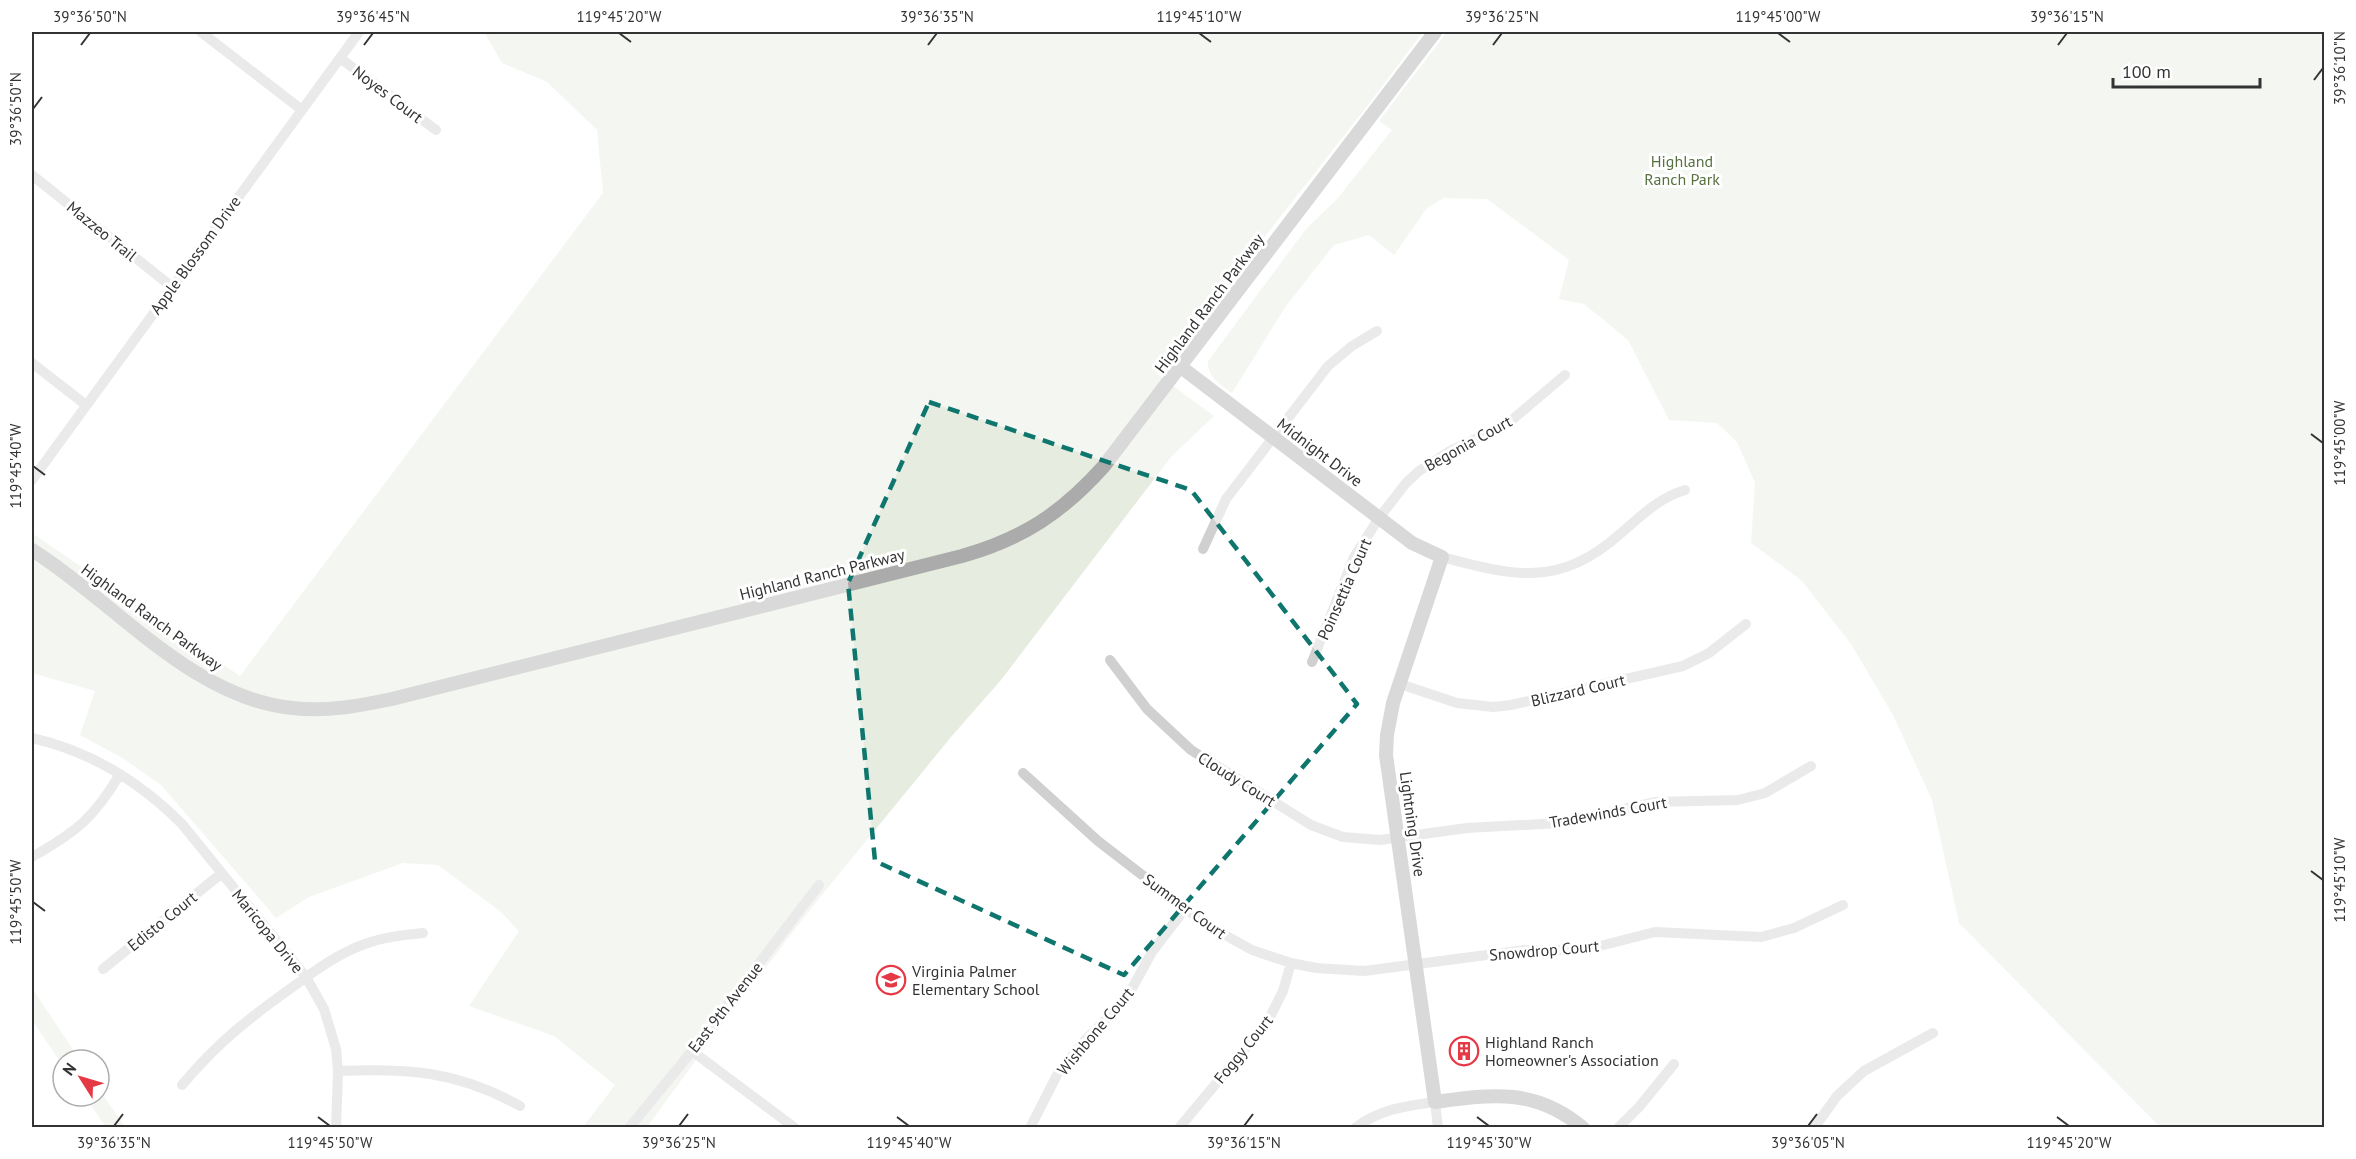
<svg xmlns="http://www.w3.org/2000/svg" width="2356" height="1159" font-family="'PT Sans',sans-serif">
	<rect width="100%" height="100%" fill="#fff"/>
	<path fill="#e6ecdf" d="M484,32H1423L1364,110L1157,374L1214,416L1171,457L1001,680L951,737L808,912L710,1041L647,1127H583L615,1085L554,1036L469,1006L519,931L501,912L438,865L403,863L309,897L276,918L161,785L124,759L80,735L95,691L32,673V533L240,676L603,193L597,130L547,82L502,63Z
		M1447,32H2324V1127H2160L1959,923L1932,800L1893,715L1851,644L1802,581L1751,543L1755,483L1737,442L1717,423L1669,420L1628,340L1584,304L1559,299L1569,260L1487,199L1444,198L1427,208L1394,255L1369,235L1334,245L1286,306L1232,393C1220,384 1207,377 1208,361L1306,229L1337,199L1392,130L1379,121Z
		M32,988L80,1060H63V1066L32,1020Z
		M99,1089L125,1127H106L84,1096H99Z"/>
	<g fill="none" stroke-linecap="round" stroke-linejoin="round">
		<path stroke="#d0d0d0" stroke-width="10" d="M201,32L302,110
			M340,58L436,130
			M32,175L172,287
			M32,363L86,405
			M32,480L359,32
			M1203,549L1226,499L1328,366L1352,346L1377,331
			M1442,557C1514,576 1559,588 1620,534C1640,517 1658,498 1685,490
			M1110,660L1147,709L1191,750L1311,825L1343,837L1380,840L1467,828L1560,823L1656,802L1738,800L1765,793L1811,766
			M1312,662L1354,557L1379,518L1406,483L1419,471L1450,451L1498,428L1513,419L1565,375
			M1400,684L1457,703L1493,707L1511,705L1683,666L1709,653L1746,624
			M32,738C90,751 140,782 182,824L306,977L324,1009L336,1049L338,1071L336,1128
			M1023,773L1098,841L1207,925L1252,950L1291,963L1316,968L1364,971L1525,950H1584L1655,932L1761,937L1794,928L1843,905
			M32,857C76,832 94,818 120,774
			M103,969L222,873
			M692,1051L795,1128
			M338,1071C408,1068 458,1071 520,1106
			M182,1085C218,1042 249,1018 294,986C316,970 339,953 365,944C384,937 403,935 423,933
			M629,1128L692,1051L819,885
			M1030,1128L1058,1073L1087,1038L1125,1001L1152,952L1185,909
			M1179,1128L1268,1021L1283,991L1291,963
			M1355,1128C1380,1109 1405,1106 1435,1102L1438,1128
			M1618,1128L1639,1107L1674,1064
			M1814,1128L1837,1096L1864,1071L1933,1033"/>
		<path stroke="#ababab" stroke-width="14" d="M1181,367L1412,543L1442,557L1393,703L1387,735L1386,755L1435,1102C1493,1094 1535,1088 1583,1128
			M32,550C114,601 191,698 292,708C326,712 358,706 392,699L962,556C1023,539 1063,512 1104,466L1435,32"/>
	</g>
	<path d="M0 0H2356V1159H0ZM929,402L1191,490L1357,704L1124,975L875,861L848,583Z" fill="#fff" fill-opacity=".55" fill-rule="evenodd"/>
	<path fill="none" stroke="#0f766e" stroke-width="4.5" stroke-dasharray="12 8" stroke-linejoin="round" d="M929,402L1191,490L1357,704L1124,975L875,861L848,583Z"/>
	<path fill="none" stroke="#333" stroke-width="2" d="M619,33L631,42M1199,33L1211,42M1778,33L1790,42M81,45L90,33M364,45L373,33M928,45L937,33M1493,45L1502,33M2058,45L2067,33M2314,80L2323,68M33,109L42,97M2311,434L2323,443M33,466L45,475M2311,871L2323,880M33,902L45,911M318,1117L330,1126M897,1117L909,1126M1477,1117L1489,1126M2057,1117L2069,1126M114,1126L123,1114M679,1126L688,1114M1244,1126L1253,1114M1808,1126L1817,1114"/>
	<defs>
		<g id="school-ring" transform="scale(1.5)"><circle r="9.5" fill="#fff" stroke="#e63946" stroke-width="1.5"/><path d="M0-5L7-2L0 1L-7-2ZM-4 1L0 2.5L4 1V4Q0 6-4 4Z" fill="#e63946"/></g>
		<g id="building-ring" transform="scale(1.5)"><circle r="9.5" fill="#fff" stroke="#e63946" stroke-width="1.5"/><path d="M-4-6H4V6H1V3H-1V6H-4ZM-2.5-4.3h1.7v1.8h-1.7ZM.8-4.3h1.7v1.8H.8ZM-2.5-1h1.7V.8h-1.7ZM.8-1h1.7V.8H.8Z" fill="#e63946"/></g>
	</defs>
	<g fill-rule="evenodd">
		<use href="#school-ring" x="891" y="980"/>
		<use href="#building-ring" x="1464" y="1051"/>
	</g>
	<g text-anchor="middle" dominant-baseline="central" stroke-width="6" stroke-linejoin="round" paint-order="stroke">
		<g font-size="16" fill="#333" stroke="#fff">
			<text transform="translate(388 94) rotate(37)">Noyes Court</text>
			<text transform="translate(102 231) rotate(39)">Mazzeo Trail</text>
			<text transform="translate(195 255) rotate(-54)">Apple Blossom Drive</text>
			<text transform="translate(1209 303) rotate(-53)">Highland Ranch Parkway</text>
			<text transform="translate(1468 443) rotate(-29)">Begonia Court</text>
			<text transform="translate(1320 452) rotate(37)">Midnight Drive</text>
			<text transform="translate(822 574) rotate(-14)">Highland Ranch Parkway</text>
			<text transform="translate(1344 589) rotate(-66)">Poinsettia Court</text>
			<text transform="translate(152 617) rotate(36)">Highland Ranch Parkway</text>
			<text transform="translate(1578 690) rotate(-13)">Blizzard Court</text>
			<text transform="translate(1237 779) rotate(32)">Cloudy Court</text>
			<text transform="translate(1608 812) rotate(-10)">Tradewinds Court</text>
			<text transform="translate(1413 824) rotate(82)">Lightning Drive</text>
			<text transform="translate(1185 906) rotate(36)">Summer Court</text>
			<text transform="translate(162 921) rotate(-39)">Edisto Court</text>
			<text transform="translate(268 931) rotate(51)">Maricopa Drive</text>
			<text transform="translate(1544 950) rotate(-5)">Snowdrop Court</text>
			<text transform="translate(725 1007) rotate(-52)">East 9th Avenue</text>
			<text transform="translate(1095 1031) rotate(-50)">Wishbone Court</text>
			<text transform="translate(1243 1049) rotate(-51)">Foggy Court</text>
		</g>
		<g font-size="16" fill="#56703f" stroke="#fff">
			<text x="1682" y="161">Highland<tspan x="1682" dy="18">Ranch Park</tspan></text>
		</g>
		<g font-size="16" fill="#333" stroke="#fff" text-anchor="start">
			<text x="912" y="971">Virginia Palmer<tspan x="912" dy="18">Elementary School</tspan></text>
			<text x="1485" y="1042">Highland Ranch<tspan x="1485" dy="18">Homeowner's Association</tspan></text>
		</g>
	</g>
	<rect width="2356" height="1159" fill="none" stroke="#ffffff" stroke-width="66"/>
	<g transform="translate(81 1078) rotate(307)"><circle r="28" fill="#ffffff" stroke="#adadad" stroke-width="1.5"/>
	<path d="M0-4.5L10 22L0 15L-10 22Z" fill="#e63946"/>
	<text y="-9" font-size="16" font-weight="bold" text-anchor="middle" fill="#333333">N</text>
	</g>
	<path d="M2113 78v9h147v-9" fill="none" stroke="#333333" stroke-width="3"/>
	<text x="2122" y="78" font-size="18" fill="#333333" stroke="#ffffff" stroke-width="4.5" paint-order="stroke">100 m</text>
	<rect x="33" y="33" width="2290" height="1093" fill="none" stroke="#333" stroke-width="2"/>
	<g font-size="15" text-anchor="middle" fill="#333">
		<text x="90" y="22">39°36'50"N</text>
		<text x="373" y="22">39°36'45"N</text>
		<text x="619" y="22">119°45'20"W</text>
		<text x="937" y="22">39°36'35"N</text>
		<text x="1199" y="22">119°45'10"W</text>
		<text x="1502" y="22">39°36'25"N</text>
		<text x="1778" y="22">119°45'00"W</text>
		<text x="2067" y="22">39°36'15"N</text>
		<text transform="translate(2340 68) rotate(-90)" y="5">39°36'10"N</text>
		<text transform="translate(16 109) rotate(-90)" y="5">39°36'50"N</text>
		<text transform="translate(2340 443) rotate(-90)" y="5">119°45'00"W</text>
		<text transform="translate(16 466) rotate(-90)" y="5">119°45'40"W</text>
		<text transform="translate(2340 880) rotate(-90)" y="5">119°45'10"W</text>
		<text transform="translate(16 902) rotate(-90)" y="5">119°45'50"W</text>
		<text x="114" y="1148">39°36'35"N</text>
		<text x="330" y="1148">119°45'50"W</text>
		<text x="679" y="1148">39°36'25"N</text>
		<text x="909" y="1148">119°45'40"W</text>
		<text x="1244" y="1148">39°36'15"N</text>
		<text x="1489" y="1148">119°45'30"W</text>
		<text x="1808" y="1148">39°36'05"N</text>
		<text x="2069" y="1148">119°45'20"W</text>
	</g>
</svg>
